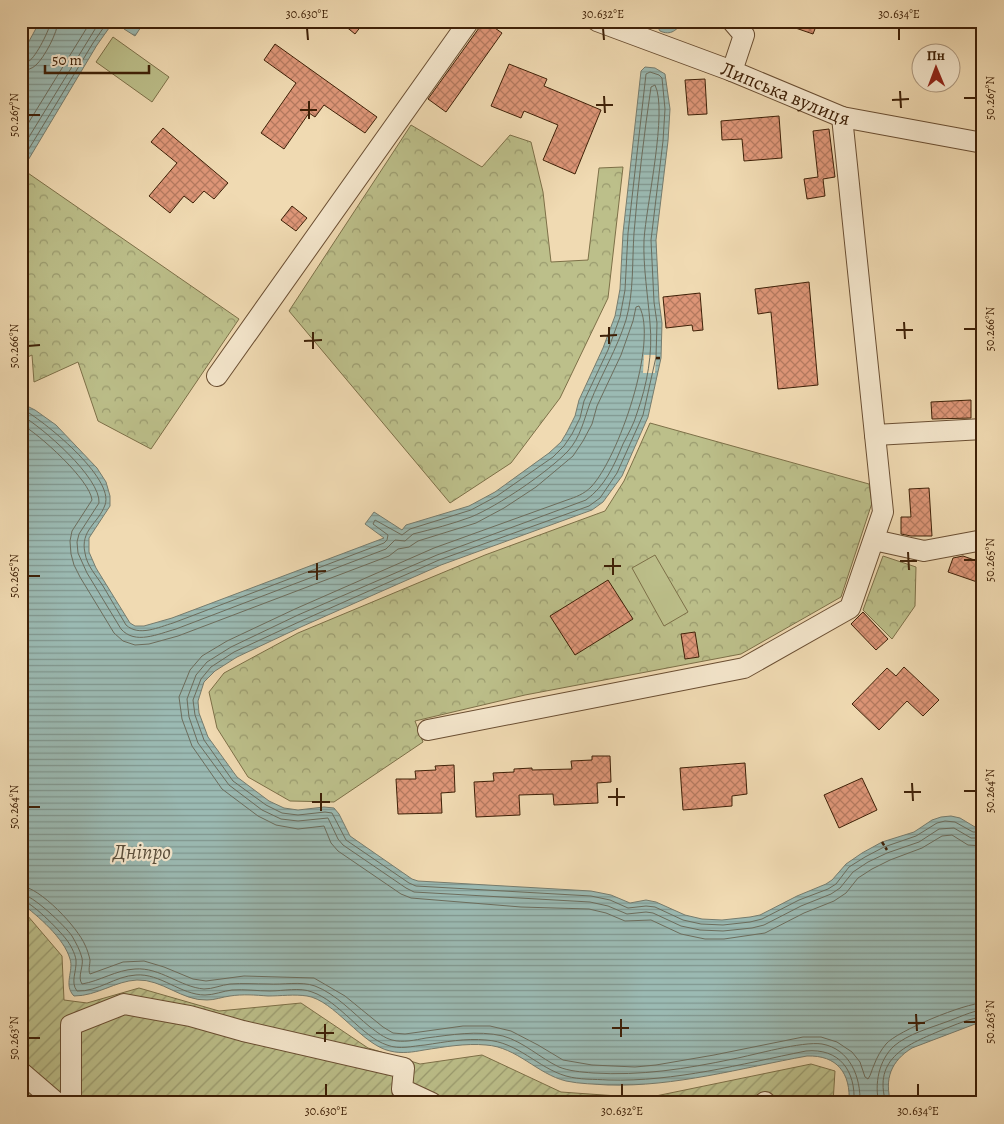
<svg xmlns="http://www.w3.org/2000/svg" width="1004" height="1124" font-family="Alegreya,serif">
	<defs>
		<pattern id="forest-crowns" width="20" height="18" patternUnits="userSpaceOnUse" patternTransform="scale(1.25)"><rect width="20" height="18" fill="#bcbf8a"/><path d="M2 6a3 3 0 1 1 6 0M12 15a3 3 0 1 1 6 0" fill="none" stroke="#9a9b6f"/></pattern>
		<pattern id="garden-furrows" width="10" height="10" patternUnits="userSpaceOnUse" patternTransform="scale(1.25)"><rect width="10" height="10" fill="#bcbf8a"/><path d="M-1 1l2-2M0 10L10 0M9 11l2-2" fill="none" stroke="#9a9b6f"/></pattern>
		<pattern id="water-rules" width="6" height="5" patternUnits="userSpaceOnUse" patternTransform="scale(1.25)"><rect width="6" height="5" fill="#9bbab3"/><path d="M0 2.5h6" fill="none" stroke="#809790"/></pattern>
		<pattern id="building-cross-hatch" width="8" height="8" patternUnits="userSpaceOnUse" patternTransform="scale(1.25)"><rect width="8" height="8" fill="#de9678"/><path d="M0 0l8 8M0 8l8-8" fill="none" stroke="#b57a60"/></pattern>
	</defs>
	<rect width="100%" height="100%" fill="#f0dab2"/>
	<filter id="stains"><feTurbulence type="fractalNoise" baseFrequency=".004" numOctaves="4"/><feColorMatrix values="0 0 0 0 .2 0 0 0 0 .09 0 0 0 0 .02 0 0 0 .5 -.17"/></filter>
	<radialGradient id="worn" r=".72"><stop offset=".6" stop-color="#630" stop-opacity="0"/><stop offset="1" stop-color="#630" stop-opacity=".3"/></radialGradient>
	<path fill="url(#forest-crowns)" stroke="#7d7048" d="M411,125L482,167L510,135L531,142L543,192L551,262L588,260L599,168L623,167L608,298L560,398L511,463L450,503L289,311Z
		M25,171L239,319L151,449L98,421L78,362L34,382L32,355L21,360V176Z
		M650,423L869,484L872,503L841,597L741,654L525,695L415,721L423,742L334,802L290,801L248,777L217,728L209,692L224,673L298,633L485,555L605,511L624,481Z
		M883,556L916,567L915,606L892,639L863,610Z"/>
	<path fill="url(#garden-furrows)" stroke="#7d7048" d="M21,912L27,915L62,956L64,1000L87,1003L139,988L219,1011L301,1003L368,1048L420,1064L482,1055L561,1092L646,1098L811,1064L835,1071L833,1103H21Z"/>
	<path fill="#bcbf8a" stroke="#7d7048" d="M113,37L169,77L152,102L96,62Z
		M655,555L688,612L664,626L632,568Z"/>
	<path fill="url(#water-rules)" stroke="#767c6e" d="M40,21H114L97,45L21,172V56Z
		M130,21H145L135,36L124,29Z
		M654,21H683C677,30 671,36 660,31Z
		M645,67L655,68L665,74L670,109L668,141L656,240L659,301L662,323L661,358L648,417L622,476L603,502L592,510L441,565L303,626L237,657L215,671L204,682L198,701L199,713L208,737L237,777L269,801L284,808L298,810L324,807L334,808L339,814L350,836L412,879L418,881L591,891L611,895L630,903L646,900L656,902L685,915L702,919L722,920L750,917L760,915L797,896L826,884L832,880L846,864L862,853L882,842L914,832L932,820L941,817L951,816L960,818L975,827H983V1021L912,1048C891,1061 884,1079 891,1103H849C851,1073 837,1055 807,1056C741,1068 675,1087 608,1085C595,1084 580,1084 566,1081C537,1074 517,1047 486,1045C466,1043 444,1047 424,1050C413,1052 402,1054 390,1051C362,1045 334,1000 307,996C294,994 281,996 268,996C255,995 243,994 230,996C222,997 215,1000 207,1000C182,1001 162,979 137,980C115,981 97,996 74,996C63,985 74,971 70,959C64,938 38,916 21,903V403L35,410L56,425L97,468L106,482L110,496V506L89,538V552L96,568L130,623L135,626H144L172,618L384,538L365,524L374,512L402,530L406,525L469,506L495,492L549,453L561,442L567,432L575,416L579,400L603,348L615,316L620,289L623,233L641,71Z"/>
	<path fill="#f0dab2" d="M644,355H656L655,373H643Z"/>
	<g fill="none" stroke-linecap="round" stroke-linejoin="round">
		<path stroke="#6c6d5d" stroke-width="1" d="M21,63C25,63 26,63 29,61C36,57 50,29 51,21
			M21,71C27,70 32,69 36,65C44,58 58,32 58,21
			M21,135L91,21
			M21,150L100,21
			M21,162L93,43L108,21
			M21,408C43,420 115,478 105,505C98,524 80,530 85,553C87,566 96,575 103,586C111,599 118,612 126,625C139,637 159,627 173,623L384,543L387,540L388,535L373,524L375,520L402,535L410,529L471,510L497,496L553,457L564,446L572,434L580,418L584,401L608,350L620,317L625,290L628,233L646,74L650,72L659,75L662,78L665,109L663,141L651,240L654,302L657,323L656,357L643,415L617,473L600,498L589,506L439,560L301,621L234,652L211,667L201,679L193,700L195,715L204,740L233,781L266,805L282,813L298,815L325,812L332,813L346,840L409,883L416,886L591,896L610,900L628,908L646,906L655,907L683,920L701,924L723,925L750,922L762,919L799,900L828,889L836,884L849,867L865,857L884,847L916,836L937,823L945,821L955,822L973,832H983
			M21,415C42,427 101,478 99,503L79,534L77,542L78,553L87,573L121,629C135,645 158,634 176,629L386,549L395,540L405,541L413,534C433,529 452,524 471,517C498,506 548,472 568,451C580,438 584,420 590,403C601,375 617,349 626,320C634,292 632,262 634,233C638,184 644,135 651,87L655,85C668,111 646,206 644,240C643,267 648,296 650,323C653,353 647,385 637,413C634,424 628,434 623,444C614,466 605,486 586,500L437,555L298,615L231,647L207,662L196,675L187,699L189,717L198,743L229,785L262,810L281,819L298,821L328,818L338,839L343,845L406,888L414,892L590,902L608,906L627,914L646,912L653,913L681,926L700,930L723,931L752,928L764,925L801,906L831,894L840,888L853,872L868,862L887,853L919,842L939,829L954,828L971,838H983
			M21,424C39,434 90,480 92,500L72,531L70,541L71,554L74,565L80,577L114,633L123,641L135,645L149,644L178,636L389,556L398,549L409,547L418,541L476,523L504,508L536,487L573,456L583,441L592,424L597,406L621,355L633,321L636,307L639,306C659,341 618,459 591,487C584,494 576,497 567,500L434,548L295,609L227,641L202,656L190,670L179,697L182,719L192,746L222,789L258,816L276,825L298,829L324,826L331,843L338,851L401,894L411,898L521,907L589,909L606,913L625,921L651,920L681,934L705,939H724L765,933L804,913L834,901L846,893L858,878L872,869L890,860L922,848L942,836L952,835L968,845L983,846
			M21,886C40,887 78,928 85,945C87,949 89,955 90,960C90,965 88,970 90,974L123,962L144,961L164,967L193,979L206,981L244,976L314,978L345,996L383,1027L393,1033L405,1034L463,1026H490L511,1031L538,1045L563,1060L592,1065L635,1067L656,1065L714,1055L803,1037H821L837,1042L852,1052L860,1062L865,1077L868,1079C871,1075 872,1069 874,1065C877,1057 881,1050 886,1044C897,1031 965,1003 983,1003
			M21,894C32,894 65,926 72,936C76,943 80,950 82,958C84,966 77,977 82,984C100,981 116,970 135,969C160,967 180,987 204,989C213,989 221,985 230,984C243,983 255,984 268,984C283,985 301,981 315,986C336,994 353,1013 370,1027C377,1032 384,1038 392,1040C403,1043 415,1040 426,1038C451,1035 477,1030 503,1036C524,1042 540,1058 559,1067C569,1071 581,1072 593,1073C641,1076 685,1069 733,1059C754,1055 802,1041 822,1044C850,1049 861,1077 860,1103
			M21,900C31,901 59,930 66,939C70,944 75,953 76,960C77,971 70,982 77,991C98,992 115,976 136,975C160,973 181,995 205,995C214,995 223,991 232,990C245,989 257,991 270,991C283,991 300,987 312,992C339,1001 362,1037 387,1045C400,1050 412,1046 425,1045C445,1042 466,1038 486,1040C518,1042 538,1068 566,1076C580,1080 594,1079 608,1080C675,1082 741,1064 806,1051C839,1048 856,1070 854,1103
			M879,1103C874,1084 879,1060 894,1046C908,1034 930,1028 946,1022C958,1018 971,1011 983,1010
			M886,1103C872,1057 909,1044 942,1030C955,1025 970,1018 983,1017"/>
	</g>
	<path fill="url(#building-cross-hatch)" stroke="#3e2007" d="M339,21H365L355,34Z
		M481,21H485L502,33L446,112L428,99L479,28Z
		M781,21H818L813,34L781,23Z
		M275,44L377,117L365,133L324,105L315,117L309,113L284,149L261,133L296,83L264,60Z
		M509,64L547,79L544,86L601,110L575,174L543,160L558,125L524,111L521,118L491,106Z
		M705,79L707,114L688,115L685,80Z
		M779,116L782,158L744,161L742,139L722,140L721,121Z
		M163,128L228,183L214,199L204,191L193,203L184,196L170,213L149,196L177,163L151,142Z
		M829,129L835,177L823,179L825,196L807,199L804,179L818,177L813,131Z
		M292,206L307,218L296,231L281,220Z
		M809,282L818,385L778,389L771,312L758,314L755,289Z
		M700,293L703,330L693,331L692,325L666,328L663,297Z
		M971,400V418L932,419L931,402Z
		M929,488L932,536H911L901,534V517H911L909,489Z
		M963,556L983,563V584L948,572L953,558Z
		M608,580L633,619L575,655L550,616Z
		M863,612L888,639L876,650L851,624Z
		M695,632L699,657L685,659L681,634Z
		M904,667L939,700L923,716L907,701L879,730L852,704L887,668L896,676Z
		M592,756H610L611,782L597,783L598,803L554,805L553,794L519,795L520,815L476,817L474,782L494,781L493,773L514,772V769L532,768V770L572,769L571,761L592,760Z
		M745,763L747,794L732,796V806L683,810L680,768Z
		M454,765L455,792L441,793L442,813L398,814L396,779H416L415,771L436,770L435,766Z
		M862,778L877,810L839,828L824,795Z"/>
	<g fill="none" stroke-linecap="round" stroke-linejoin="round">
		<g stroke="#6a4e32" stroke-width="22">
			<g id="minor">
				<path id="s1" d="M597,21L732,71L842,117L983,143"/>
				<path d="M732,21L744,35L732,71"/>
				<path d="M217,376L469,21"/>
				<path d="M875,435L983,429"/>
				<path d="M874,540L924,551L983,540"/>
				<path d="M428,730L744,668L850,608L883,512L842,117"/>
				<path d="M21,1072L57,1103"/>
				<path d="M71,1103V1025L124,1004L190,1016L243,1031L404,1068L402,1089L432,1103"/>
				<path d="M765,1103V1102"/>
			</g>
		</g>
		<path stroke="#3e2007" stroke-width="2.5" stroke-dasharray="4 2.5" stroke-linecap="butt" d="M656,358H661
			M882,842L887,850"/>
		<use href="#minor" stroke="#f5e7cd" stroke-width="20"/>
	</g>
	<path fill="none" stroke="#3e2007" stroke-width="2" d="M307,28L308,40M603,28L604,40M899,28V40M900,91L901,108M604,96L605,113M964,98H976M892,100L909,99M309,101V119M596,105H613M300,110H317M28,115H40M904,322L905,339M609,327V344M964,329H976M896,330H913M313,332V349M600,336L617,335M304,341L322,340M28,346L40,345M908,552L909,570M613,558V575M964,560H976M900,561H917M317,563V580M604,566H621M308,572L326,571M28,576H40M912,783L913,801M617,788V806M964,791H976M904,792H921M321,793V811M608,797H625M312,802H330M28,807H40M916,1014L917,1031M621,1019V1037M964,1022H976M908,1023H925M325,1024V1042M612,1028H629M316,1033H334M28,1038H40M326,1084V1096M622,1084V1096M918,1084V1096"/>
	<g text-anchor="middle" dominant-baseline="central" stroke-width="4.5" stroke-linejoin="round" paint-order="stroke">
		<g font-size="20" fill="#3e2007" stroke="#f5e7cd">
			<text stroke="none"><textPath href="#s1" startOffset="202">Липська вулиця</textPath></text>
		</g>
		<g font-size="21" font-style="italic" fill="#5a4e3b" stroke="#f5e7cd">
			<text x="142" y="852">Дніпро</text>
		</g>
	</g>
	<rect width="1004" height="1124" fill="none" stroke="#f0dab2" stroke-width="55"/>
	<g transform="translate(936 68) rotate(359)"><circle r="24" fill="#f5e7cd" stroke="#ac977e"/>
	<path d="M0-4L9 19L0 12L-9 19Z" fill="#8f2418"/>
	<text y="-8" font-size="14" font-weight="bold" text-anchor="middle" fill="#3e2007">Пн</text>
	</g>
	<path d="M45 65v8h104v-8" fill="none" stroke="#3e2007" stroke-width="2.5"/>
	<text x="52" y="65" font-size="15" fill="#3e2007" stroke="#f5e7cd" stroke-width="4" paint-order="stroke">50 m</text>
	<rect x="28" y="28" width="948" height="1068" fill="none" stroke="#3e2007" stroke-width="2"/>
	<g font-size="12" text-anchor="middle" fill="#3e2007">
		<text x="307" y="18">30.630°E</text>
		<text x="603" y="18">30.632°E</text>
		<text x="899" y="18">30.634°E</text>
		<text transform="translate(990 98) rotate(-90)" y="4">50.267°N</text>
		<text transform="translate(14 115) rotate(-90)" y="4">50.267°N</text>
		<text transform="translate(990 329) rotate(-90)" y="4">50.266°N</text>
		<text transform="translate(14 346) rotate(-90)" y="4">50.266°N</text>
		<text transform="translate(990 560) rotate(-90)" y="4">50.265°N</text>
		<text transform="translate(14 576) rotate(-90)" y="4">50.265°N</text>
		<text transform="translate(990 791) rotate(-90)" y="4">50.264°N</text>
		<text transform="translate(14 807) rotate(-90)" y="4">50.264°N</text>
		<text transform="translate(990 1022) rotate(-90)" y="4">50.263°N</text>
		<text transform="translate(14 1038) rotate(-90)" y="4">50.263°N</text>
		<text x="326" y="1115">30.630°E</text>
		<text x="622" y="1115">30.632°E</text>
		<text x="918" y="1115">30.634°E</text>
	</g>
	<rect width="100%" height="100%" filter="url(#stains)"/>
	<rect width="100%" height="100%" fill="url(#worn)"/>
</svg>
